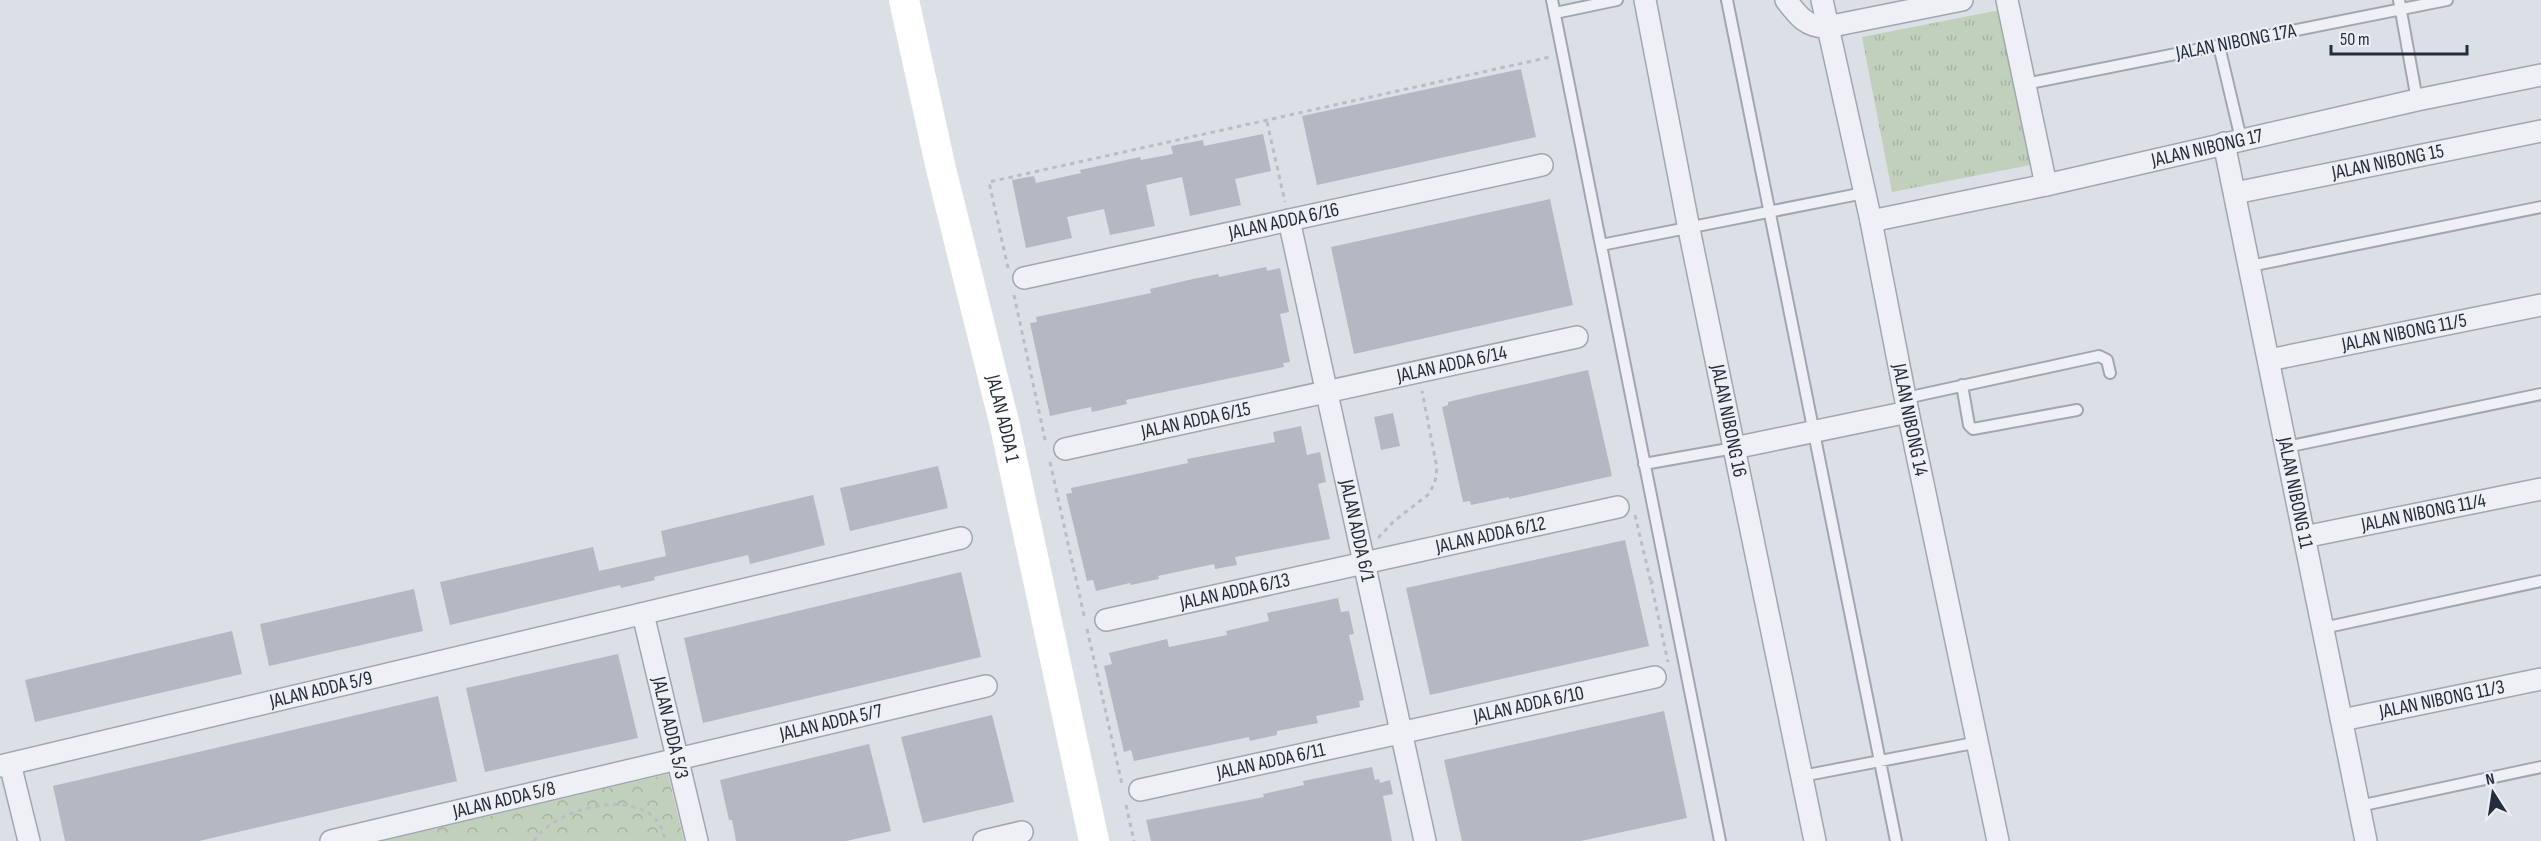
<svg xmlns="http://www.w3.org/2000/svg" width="2541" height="841" font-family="'Sofia Sans Condensed',sans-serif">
	<defs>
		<pattern id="grass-tufts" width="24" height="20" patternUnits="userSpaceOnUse" patternTransform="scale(1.5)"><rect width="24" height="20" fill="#c1d0bc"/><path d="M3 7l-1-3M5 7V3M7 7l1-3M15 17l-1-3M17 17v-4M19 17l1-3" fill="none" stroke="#a6b3a2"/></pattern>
		<pattern id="park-crowns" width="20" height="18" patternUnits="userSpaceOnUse" patternTransform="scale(1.5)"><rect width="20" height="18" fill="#c1d0bc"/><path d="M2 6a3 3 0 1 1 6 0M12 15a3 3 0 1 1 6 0" fill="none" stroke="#a6b3a2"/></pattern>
	</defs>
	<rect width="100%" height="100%" fill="#dbdfe6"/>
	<path fill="url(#grass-tufts)" d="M2000,10L2030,165L1892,192L1862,37Z"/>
	<path fill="url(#park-crowns)" d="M668,774L684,841H383Z"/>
	<path fill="#b3b8c3" d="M1521,69L1536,137L1317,185L1302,116Z
		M1263,134L1271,171L1235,179L1241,205L1190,216L1182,177L1146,185L1155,226L1110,235L1104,209L1067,217L1072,238L1026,248L1012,180L1034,176L1036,183L1081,173L1080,170L1140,157L1141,160L1173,154L1171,146L1203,140L1204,146Z
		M1550,199L1573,305L1354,354L1331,247Z
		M1266,267L1267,271L1280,268L1289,312L1280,314L1290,362L1283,363L1284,367L1126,400L1127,404L1092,412L1091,407L1050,416L1030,323L1037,322L1036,317L1151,293L1150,289L1193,279L1218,274L1219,277Z
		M1588,370L1612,476L1509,499V497L1471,505L1470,501L1463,502L1442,407L1448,405V402L1486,393Z
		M1393,413L1400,446L1381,450L1374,417Z
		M1301,426L1307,455L1320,452L1326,482L1318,484L1330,539L1235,557L1237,565L1215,569L1214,564L1158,576L1159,579L1131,585L1130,583L1096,591L1093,580L1087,581L1066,494L1072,493L1071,488L1188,463L1187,459L1275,442L1273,432Z
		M938,466L948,508L850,531L840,488Z
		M813,495L825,545L750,564L748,555L654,577L655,580L621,588L620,585L450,625L440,582L593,547L599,571L666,556L661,531Z
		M1625,540L1649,646L1430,695L1406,588Z
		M961,572L981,657L703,723L684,638Z
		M414,589L423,631L269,666L260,624Z
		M1338,598L1341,612L1349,611L1354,634L1349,635L1364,700L1359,701L1360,707L1316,716L1318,723L1277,731V735L1250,741L1249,737L1134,761L1131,750L1124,752L1104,666L1112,664L1109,653L1167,639L1169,647L1227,635L1226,631L1269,621L1267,613Z
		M232,631L242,674L35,722L25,680Z
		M618,654L638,738L485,772L466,688Z
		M438,696L457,781L199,841H65L53,786Z
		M1664,711L1687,818L1581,841H1462L1444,760Z
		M992,715L1014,802L923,823L901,737Z
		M869,744L891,831L846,841H736L732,820H729L720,780Z
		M1372,767L1375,780L1379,779L1380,783L1390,780L1393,794L1383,796L1392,841H1151L1146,820L1264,797L1263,794L1304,785L1303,781Z"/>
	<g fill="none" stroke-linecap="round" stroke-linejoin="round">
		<g stroke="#a1a6b0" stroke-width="14">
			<path id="lane" d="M1552,0L1720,841
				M1727,0L1896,841
				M2399,0L2417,100
				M1555,13L1617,0
				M2219,46L2241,139
				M2025,84L2447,0
				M1601,245L1864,193
				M2250,266L2541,207
				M1962,385L1969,425L1973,429L2077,410
				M1906,398L2099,356L2107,360L2110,373
				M2286,447L2541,394
				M1644,464L1734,448
				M2323,628L2541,581
				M1802,776L1979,742
				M2359,806L2541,767"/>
		</g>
		<g stroke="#a1a6b0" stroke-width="24">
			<g id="street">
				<path id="s1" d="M1645,0L1689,229L1815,841"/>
				<path d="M1786,0C1798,16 1806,27 1827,27L1962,0"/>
				<path id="s2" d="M1822,0L1871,221L1908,412L1998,841"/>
				<path d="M2007,0L2046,185"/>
				<path id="s3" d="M2224,143L2366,841"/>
				<path id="s4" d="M2235,193L2541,131"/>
				<path id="s5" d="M1289,220L1425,841"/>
				<path id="s6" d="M1871,221L2046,185L2417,100L2541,75"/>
				<path id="s7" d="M1024,278L1542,165"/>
				<path id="s8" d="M2269,360L2541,305"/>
				<path d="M1734,448L1908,412"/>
				<path id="s9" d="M1065,449L1577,337"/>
				<path id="s10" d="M2304,537L2541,489"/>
				<path id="s11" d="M643,614L697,841"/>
				<path id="s12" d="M1106,620L1618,507"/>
				<path id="s13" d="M2342,720L2541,679"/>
				<path d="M10,764L29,841"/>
				<path id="s14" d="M0,766L961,538"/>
				<path id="s15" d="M1140,790L1655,677"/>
				<path id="s16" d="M331,841L986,686"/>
				<path d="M984,841L1022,832"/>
			</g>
		</g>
		<path stroke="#babdc5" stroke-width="3" stroke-dasharray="4.5 4.5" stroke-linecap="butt" d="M1267,122L1285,202
			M1008,268L989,182L1550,57
			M1014,295L1046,444
			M1050,462L1085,620
			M1635,515L1651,583
			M1378,538L1394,521L1429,494L1435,482L1437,468L1422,391
			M1653,581L1651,583L1668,662
			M1087,629L1122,784
			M1126,805L1134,841
			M534,841C557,804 658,782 665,841"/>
		<use href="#lane" stroke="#eef0f5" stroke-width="10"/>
		<use href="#street" stroke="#eef0f5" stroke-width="21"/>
		<path stroke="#fff" stroke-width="30" id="s17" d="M904,0L941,169L1005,426L1094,841"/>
	</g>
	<g text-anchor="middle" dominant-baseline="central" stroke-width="4.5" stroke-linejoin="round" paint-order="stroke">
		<g font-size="20" fill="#252d3c" stroke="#ebeef4">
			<text transform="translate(2236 42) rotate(-11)">JALAN NIBONG 17A</text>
			<text stroke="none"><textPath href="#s6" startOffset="344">JALAN NIBONG 17</textPath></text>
			<text stroke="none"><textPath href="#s4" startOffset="156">JALAN NIBONG 15</textPath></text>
			<text stroke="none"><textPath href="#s7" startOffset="266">JALAN ADDA 6/16</textPath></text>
			<text stroke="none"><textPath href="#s8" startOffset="138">JALAN NIBONG 11/5</textPath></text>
			<text stroke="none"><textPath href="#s9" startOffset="396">JALAN ADDA 6/14</textPath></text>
			<text stroke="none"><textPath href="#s17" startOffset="430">JALAN ADDA 1</textPath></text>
			<text stroke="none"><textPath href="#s9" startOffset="134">JALAN ADDA 6/15</textPath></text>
			<text stroke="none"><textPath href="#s2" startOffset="429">JALAN NIBONG 14</textPath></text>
			<text stroke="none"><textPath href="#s1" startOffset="429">JALAN NIBONG 16</textPath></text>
			<text stroke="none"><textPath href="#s3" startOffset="357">JALAN NIBONG 11</textPath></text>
			<text stroke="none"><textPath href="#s10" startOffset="122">JALAN NIBONG 11/4</textPath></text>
			<text stroke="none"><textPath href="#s5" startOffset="318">JALAN ADDA 6/1</textPath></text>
			<text stroke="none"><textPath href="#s12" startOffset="394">JALAN ADDA 6/12</textPath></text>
			<text stroke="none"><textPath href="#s12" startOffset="132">JALAN ADDA 6/13</textPath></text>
			<text stroke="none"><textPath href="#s14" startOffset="330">JALAN ADDA 5/9</textPath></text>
			<text stroke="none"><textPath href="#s13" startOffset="102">JALAN NIBONG 11/3</textPath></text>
			<text stroke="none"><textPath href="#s15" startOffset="398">JALAN ADDA 6/10</textPath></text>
			<text stroke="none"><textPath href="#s16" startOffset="514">JALAN ADDA 5/7</textPath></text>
			<text stroke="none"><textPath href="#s11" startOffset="117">JALAN ADDA 5/3</textPath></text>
			<text stroke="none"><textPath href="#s15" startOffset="134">JALAN ADDA 6/11</textPath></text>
			<text stroke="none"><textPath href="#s16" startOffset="178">JALAN ADDA 5/8</textPath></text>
		</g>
	</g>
	<g transform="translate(2493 793) rotate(348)" stroke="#ebeef4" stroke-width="4.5" paint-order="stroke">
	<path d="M0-4.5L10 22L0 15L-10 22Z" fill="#252d3c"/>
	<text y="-9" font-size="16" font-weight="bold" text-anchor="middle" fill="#252d3c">N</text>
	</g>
	<path d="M2331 45v9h136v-9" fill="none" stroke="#252d3c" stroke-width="3"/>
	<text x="2340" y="45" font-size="18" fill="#252d3c" stroke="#ebeef4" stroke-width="4.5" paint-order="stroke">50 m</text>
</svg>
